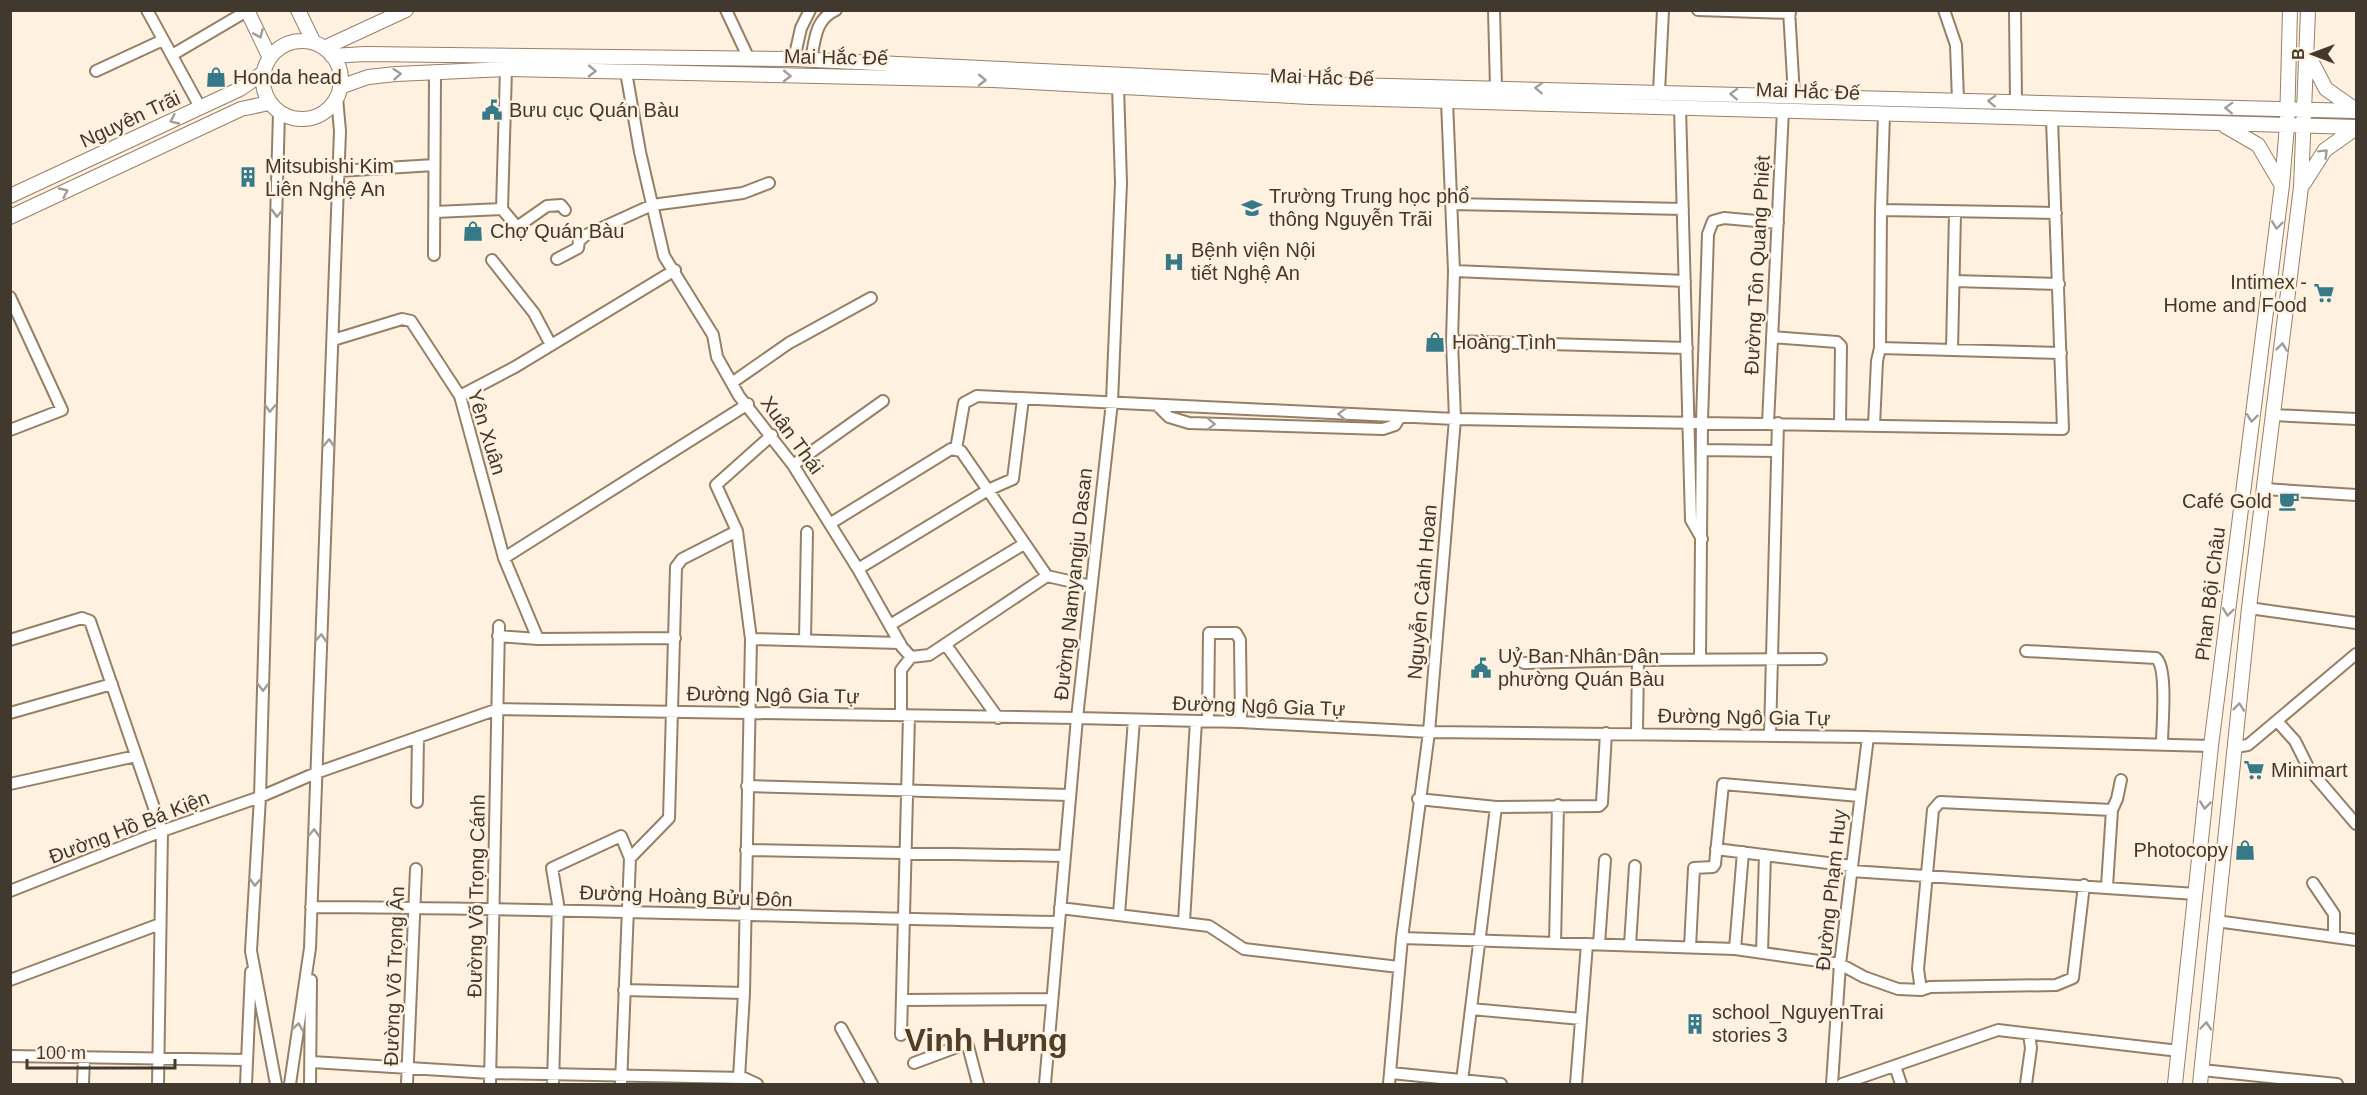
<svg xmlns="http://www.w3.org/2000/svg" width="2367" height="1095" font-family="Arial,sans-serif">
	<rect width="100%" height="100%" fill="#fff1e0"/>
	<g fill="none" stroke-linecap="round" stroke-linejoin="round">
		<g stroke="#958066" stroke-width="14">
			<path id="minor" d="M147,10L200,107
				M726,10L749,59
				M1494,10L1496,87
				M1698,10L1790,13
				M1789,10L1794,96
				M1944,10L1956,45L1958,100
				M2015,10L2016,102
				M172,55L247,11
				M794,59L801,28L810,10
				M811,60C815,40 815,19 836,10
				M96,71L163,40
				M626,72L640,152L664,256L713,335L717,357L739,396L793,465L858,569L902,647L911,657L929,655L1047,576
				M1659,92L1663,10
				M1680,107L1691,520L1702,539
				M338,171L434,165
				M1451,204L1683,209
				M502,209L517,227L547,206L561,205L565,210
				M1881,210L1884,113
				M435,212L502,209L506,69
				M434,255L435,72
				M557,259L578,248L579,241L586,235L652,205L743,193L769,183
				M492,260L534,313L551,345
				M1454,271L1685,281
				M1954,281L2059,284
				M10,297L62,410L10,430
				M1772,337L1837,342L1841,346L1840,424
				M333,340L402,319L411,321L460,396L504,558L538,639
				M1452,341L1687,348
				M1880,348L2061,353
				M1952,350L1955,213
				M733,382L789,343L871,298
				M460,396L515,367L675,270
				M1158,406L1169,417L1189,423L1383,429L1395,425L1400,417
				M2273,415L2356,419
				M1768,423L1783,110
				M1874,425L1877,361L1880,348L1881,210L2056,213
				M956,449L964,403L977,396L1455,419L2063,429L2052,119
				M1702,450L1777,451
				M793,465L883,401
				M2264,489L2356,495
				M831,523L951,449L961,451L1047,576L1091,586
				M504,558L748,404
				M858,569L988,490L1013,479L1023,399
				M2249,608L2356,623
				M890,625L1024,544
				M498,636L538,639L675,638
				M751,639L900,643
				M10,640L82,618L90,621L162,831L158,1084
				M805,640L807,532
				M946,645L998,718
				M2026,651L2156,658C2168,668 2162,725 2162,743
				M1700,659L1702,421L1708,234L1713,221L1724,218L1778,223
				M1524,663L1638,660
				M10,713L112,684
				M901,715V670L911,657
				M1208,721L1209,633H1236L1240,640L1241,722
				M2278,722L2295,741L2309,769L2356,824
				M1637,733L1638,660L1821,659
				M1770,735L1778,423
				M2235,747L2248,745L2356,654
				M10,784L136,756
				M747,786L1069,795
				M1418,799L1496,807L1599,806L1602,803L1606,733
				M417,802L418,737
				M2112,810L2117,799L2121,780
				M1716,849L1852,866
				M746,850L1064,856
				M630,858L669,818L676,567L682,559L737,531
				M1851,871L2196,894
				M2313,883L2334,914V937L2356,940
				M2084,885L2073,978L2056,985L1930,987L1921,990L1918,969L1933,810L1940,802L2112,810L2107,886
				M10,891L162,831L260,797L316,773L498,709L1077,718L1241,722L1429,732L1868,737L2211,746
				M311,907C560,908 810,918 1059,922
				M1060,908L1209,926L1244,949L1399,967
				M1119,914L1134,720
				M2216,921L2334,937
				M1184,922L1196,721
				M1402,938L1735,949L1840,964L1864,977L1898,989L1921,990
				M1555,943L1558,805
				M1599,944L1605,860
				M1630,945L1635,866
				M1690,947L1694,868L1713,867L1715,864L1723,784L1859,796
				M1735,949L1743,852
				M1762,952L1765,855
				M10,980L160,924
				M624,990L744,993
				M902,1000L1052,999
				M1471,1009L1581,1019
				M841,1028L872,1084
				M901,1035L909,716
				M10,1056L247,1060
				M312,1062L490,1073L744,1078L757,1084
				M914,1063L965,1044L968,1046L978,1084
				M1895,1066L1901,1084
				M2202,1070L2337,1084
				M1391,1073L1501,1084
				M739,1078L744,993L751,639L737,531L716,485L772,435
				M1462,1081L1496,807
				M83,1084L84,1058
				M246,1084L251,972
				M276,1084L251,951L260,797L279,113
				M290,1084L310,948L340,131L337,98
				M310,1084L311,980
				M407,1084L416,869
				M490,1084L499,626
				M553,1084L558,904L552,868L621,836L630,858L621,1084
				M1045,1084L1077,718L1112,402L1121,183L1118,86
				M1389,1084L1402,938L1429,732L1455,419L1452,341L1454,271L1447,101
				M1576,1084L1587,944
				M1832,1084L1840,964L1868,737
				M1842,1084L1998,1030L2179,1051
				M2026,1084L2031,1048L2029,1034"/>
		</g>
		<g stroke="#958066" stroke-width="16">
			<path id="major" d="M247,10L270,58
				M298,10L314,43
				M263 80a39 39 0 1 1 78 0a39 39 0 1 1-78 0Z
				M324,48L406,10
				M2308,55L2326,89L2356,110
				M332,56L365,54L794,59L1311,84L2356,111
				M340,87L368,77L396,74L506,69L993,80L1310,97L2356,127
				M2225,126L2258,145L2281,184
				M2304,183L2325,150L2356,128
				M10,196L240,89L263,73
				M10,217L241,109L269,103
				M2175,1084L2211,746L2282,185L2287,125L2290,10
				M2200,1084L2249,608L2301,187L2308,10"/>
		</g>
		<use href="#minor" stroke="#fff" stroke-width="10"/>
		<use href="#major" stroke="#fff" stroke-width="14"/>
	</g>
	<defs><path id="oneway-chevron" d="M-2-3.5L2.5 0L-2 3.5" fill="none" stroke-width="1.6" stroke-linecap="round" stroke-linejoin="round" transform="scale(1.5)"/></defs>
	<g stroke="#a09c96">
		<use href="#oneway-chevron" transform="translate(259 34) rotate(66)"/>
		<use href="#oneway-chevron" transform="translate(592 71) rotate(1)"/>
		<use href="#oneway-chevron" transform="translate(397 74) rotate(-5)"/>
		<use href="#oneway-chevron" transform="translate(787 76) rotate(1)"/>
		<use href="#oneway-chevron" transform="translate(982 80) rotate(1)"/>
		<use href="#oneway-chevron" transform="translate(1539 88) rotate(-178)"/>
		<use href="#oneway-chevron" transform="translate(1734 94) rotate(-178)"/>
		<use href="#oneway-chevron" transform="translate(1992 101) rotate(-178)"/>
		<use href="#oneway-chevron" transform="translate(2229 108) rotate(-178)"/>
		<use href="#oneway-chevron" transform="translate(174 120) rotate(155)"/>
		<use href="#oneway-chevron" transform="translate(2324 153) rotate(-45)"/>
		<use href="#oneway-chevron" transform="translate(64 192) rotate(-25)"/>
		<use href="#oneway-chevron" transform="translate(277 213) rotate(92)"/>
		<use href="#oneway-chevron" transform="translate(2277 225) rotate(97)"/>
		<use href="#oneway-chevron" transform="translate(2282 347) rotate(-83)"/>
		<use href="#oneway-chevron" transform="translate(270 408) rotate(92)"/>
		<use href="#oneway-chevron" transform="translate(1342 414) rotate(-178)"/>
		<use href="#oneway-chevron" transform="translate(2252 418) rotate(97)"/>
		<use href="#oneway-chevron" transform="translate(1211 424) rotate(2)"/>
		<use href="#oneway-chevron" transform="translate(329 443) rotate(-88)"/>
		<use href="#oneway-chevron" transform="translate(2228 612) rotate(97)"/>
		<use href="#oneway-chevron" transform="translate(321 638) rotate(-87)"/>
		<use href="#oneway-chevron" transform="translate(263 687) rotate(91)"/>
		<use href="#oneway-chevron" transform="translate(2239 707) rotate(-84)"/>
		<use href="#oneway-chevron" transform="translate(2205 805) rotate(96)"/>
		<use href="#oneway-chevron" transform="translate(314 833) rotate(-88)"/>
		<use href="#oneway-chevron" transform="translate(255 882) rotate(93)"/>
		<use href="#oneway-chevron" transform="translate(2206 1026) rotate(-85)"/>
		<use href="#oneway-chevron" transform="translate(298 1027) rotate(-81)"/>
	</g>
	<defs>
		<g id="shop-bare" transform="scale(1.62)"><path d="M-5-2.5h2.3a2.7 3.5 0 0 1 5.4 0H5L5.5 6h-11ZM-1.5-2.5h3a1.5 2.3 0 0 0-3 0Z" fill="#357a88" stroke="#fff1e0" stroke-width="2.5" paint-order="stroke"/></g>
		<g id="civic-bare" transform="scale(1.62)"><path d="M-.6-6.5H3V-4.5H.6V-3L4-1V1h2V6H-6V1h2V-1L-.6-3ZM-1.2 2.5V6h2.4V2.5Z" fill="#357a88" stroke="#fff1e0" stroke-width="2.5" paint-order="stroke"/></g>
		<g id="building-bare" transform="scale(1.62)"><path d="M-4-6H4V6H1V3H-1V6H-4ZM-2.5-4.3h1.7v1.8h-1.7ZM.8-4.3h1.7v1.8H.8ZM-2.5-1h1.7V.8h-1.7ZM.8-1h1.7V.8H.8Z" fill="#357a88" stroke="#fff1e0" stroke-width="2.5" paint-order="stroke"/></g>
		<g id="school-bare" transform="scale(1.62)"><path d="M0-5L7-2L0 1L-7-2ZM-4 1L0 2.5L4 1V4Q0 6-4 4Z" fill="#357a88" stroke="#fff1e0" stroke-width="2.5" paint-order="stroke"/></g>
		<g id="hospital-bare" transform="scale(1.62)"><path d="M-5-5h3v3.5h4V-5h3V5h-3V1.5h-4V5h-3Z" fill="#357a88" stroke="#fff1e0" stroke-width="2.5" paint-order="stroke"/></g>
		<g id="supermarket-bare" transform="scale(1.62)"><path d="M-6-5.5h2.5l.6 2H6L4.5 2H-2.5L-4.4-4H-6ZM-1.5 3.2a1.3 1.3 0 1 0 .1 0ZM3 3.2a1.3 1.3 0 1 0 .1 0Z" fill="#357a88" stroke="#fff1e0" stroke-width="2.5" paint-order="stroke"/></g>
		<g id="cafe-bare" transform="scale(1.62)"><path d="M-5.5-4.5H6V0H3Q3 3.5 0 3.5H-2.5Q-5.5 3.5-5.5 0ZM3-3.2v2h1.7v-2ZM-6 4.5H4V6H-6Z" fill="#357a88" stroke="#fff1e0" stroke-width="2.5" paint-order="stroke"/></g>
	</defs>
	<g fill-rule="evenodd">
		<use href="#shop-bare" x="216" y="77"/>
		<use href="#civic-bare" x="492" y="110"/>
		<use href="#building-bare" x="248" y="177"/>
		<use href="#school-bare" x="1252" y="208"/>
		<use href="#shop-bare" x="473" y="231"/>
		<use href="#hospital-bare" x="1174" y="262"/>
		<use href="#supermarket-bare" x="2324" y="293"/>
		<use href="#shop-bare" x="1435" y="342"/>
		<use href="#cafe-bare" x="2289" y="501"/>
		<use href="#civic-bare" x="1481" y="668"/>
		<use href="#supermarket-bare" x="2254" y="770"/>
		<use href="#shop-bare" x="2245" y="850"/>
		<use href="#building-bare" x="1695" y="1024"/>
	</g>
	<g text-anchor="middle" dominant-baseline="central" stroke-width="5" stroke-linejoin="round" paint-order="stroke">
		<g font-size="20" fill="#41392d" stroke="#fff1e0">
			<text transform="translate(836 57) rotate(1)">Mai Hắc Đế</text>
			<text transform="translate(1322 77) rotate(2)">Mai Hắc Đế</text>
			<text transform="translate(1808 91) rotate(2)">Mai Hắc Đế</text>
			<text transform="translate(130 119) rotate(-25)">Nguyên Trãi</text>
			<text transform="translate(1757 265) rotate(-87)">Đường Tôn Quang Phiệt</text>
			<text transform="translate(487 432) rotate(73)">Yên Xuân</text>
			<text transform="translate(792 435) rotate(54)">Xuân Thái</text>
			<text transform="translate(1073 584) rotate(-84)">Đường Namyangju Dasan</text>
			<text transform="translate(1422 592) rotate(-85)">Nguyễn Cảnh Hoan</text>
			<text transform="translate(2210 594) rotate(-83)">Phan Bội Châu</text>
			<text transform="translate(773 695) rotate(1)">Đường Ngô Gia Tự</text>
			<text transform="translate(1259 706) rotate(2)">Đường Ngô Gia Tự</text>
			<text transform="translate(1744 717) rotate(1)">Đường Ngô Gia Tự</text>
			<text transform="translate(129 827) rotate(-21)">Đường Hồ Bá Kiện</text>
			<text transform="translate(1831 890) rotate(-84)">Đường Phạm Huy</text>
			<text transform="translate(476 896) rotate(-89)">Đường Võ Trọng Cánh</text>
			<text transform="translate(686 896) rotate(2)">Đường Hoàng Bửu Đôn</text>
			<text transform="translate(394 976) rotate(-88)">Đường Võ Trọng Ân</text>
		</g>
		<g font-size="20" fill="#41392d" stroke="#fff1e0" text-anchor="start">
			<text x="233" y="77">Honda head</text>
			<text x="509" y="110">Bưu cục Quán Bàu</text>
			<text x="265" y="166">Mitsubishi Kim<tspan x="265" dy="23">Liên Nghệ An</tspan></text>
			<text x="1269" y="196">Trường Trung học phổ<tspan x="1269" dy="23">thông Nguyễn Trãi</tspan></text>
			<text x="490" y="231">Chợ Quán Bàu</text>
			<text x="1191" y="250">Bệnh viện Nội<tspan x="1191" dy="23">tiết Nghệ An</tspan></text>
			<text x="2307" y="282" text-anchor="end">Intimex -<tspan x="2307" dy="23">Home and Food</tspan></text>
			<text x="1452" y="342">Hoàng Tình</text>
			<text x="2272" y="501" text-anchor="end">Café Gold</text>
			<text x="1498" y="656">Uỷ Ban Nhân Dân<tspan x="1498" dy="23">phường Quán Bàu</tspan></text>
			<text x="2271" y="770">Minimart</text>
			<text x="2228" y="850" text-anchor="end">Photocopy</text>
			<text x="1712" y="1012">school_NguyenTrai<tspan x="1712" dy="23">stories 3</tspan></text>
		</g>
		<g font-size="32" font-weight="bold" fill="#503e26" stroke="#fff1e0">
			<text x="986" y="1040">Vinh Hưng</text>
		</g>
	</g>
	<rect width="2367" height="1095" fill="none" stroke="#41392d" stroke-width="24"/>
	<g transform="translate(2313 54) rotate(270)" stroke="#fff1e0" stroke-width="4.5" paint-order="stroke">
	<path d="M0-4.5L10 22L0 15L-10 22Z" fill="#41392d"/>
	<text y="-9" font-size="16" font-weight="bold" text-anchor="middle" fill="#41392d">B</text>
	</g>
	<path d="M27 1059v9h148v-9" fill="none" stroke="#41392d" stroke-width="3"/>
	<text x="36" y="1059" font-size="18" fill="#41392d" stroke="#fff1e0" stroke-width="4.5" paint-order="stroke">100 m</text>
</svg>
